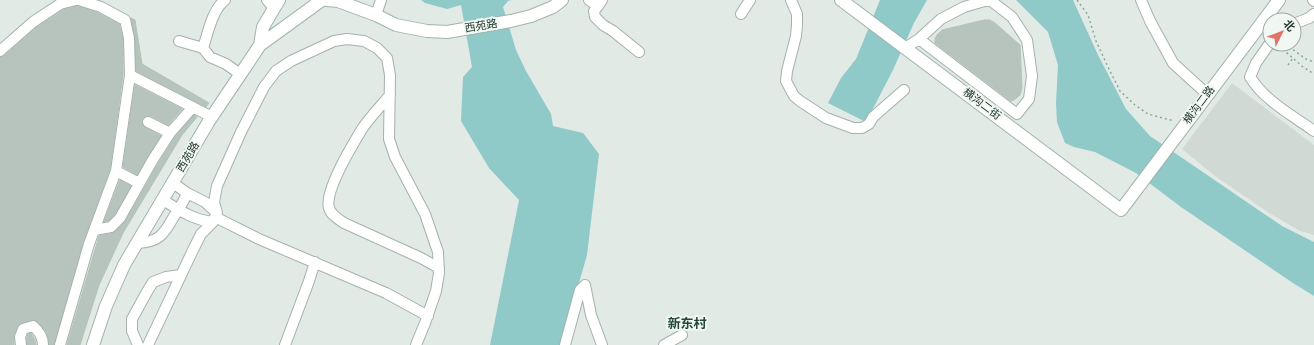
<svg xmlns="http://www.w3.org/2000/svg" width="1314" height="345" font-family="Karla,'Noto Sans SC',sans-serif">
	<rect width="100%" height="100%" fill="#e1eae5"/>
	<path fill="#d0d9d3" d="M1232,83L1314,145V235L1300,231L1269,213L1215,176L1182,149Z"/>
	<path fill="#8fc9c8" d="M421,0H511L508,1L503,7L516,50L526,71L551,114L553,126L583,133L599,154L587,255L561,345H490L519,200L489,168L461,121L463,77L472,67L461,5L447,9L425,3Z
		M880,0H927L914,23L892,72L866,122L828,103L841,78L856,59Z
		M1016,0H1073L1098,55L1126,109L1150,136L1282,226L1314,242V296L1293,283L1181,207L1136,173L1095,152L1074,147L1065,143L1057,122L1056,103L1058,65L1048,32Z"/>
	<path fill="#b7c4bd" stroke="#b4c3ba" d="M77,6L98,13L119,24L123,39V75L110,169L83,242L54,345H49L46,331L40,324L34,320L18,325L14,335V345H0V57L4,56L37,27L63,10Z
		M131,18L135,20L142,64L209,103L206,107L136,71L135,38Z
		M984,20H990L995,23L1020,45L1022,88L1020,95L1014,100L1011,101L935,43V39L937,35L942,30Z
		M135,85L182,109L168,125L151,116H145L142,119V122L143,126L161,136L137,175L123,167Z
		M194,115L197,117L182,135L123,233L99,285L80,345H67L99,236L113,233L125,222L158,164L175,137Z
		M120,180L131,186L115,214L108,221L104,222Z
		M31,333L35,340L36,345H27V338L28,334Z"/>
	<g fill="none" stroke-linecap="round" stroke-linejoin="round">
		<g stroke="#a5b1ab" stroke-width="12">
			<path id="street" d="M79,0L101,7L125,20L129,38L130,75L212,117
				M225,0C212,10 208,33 203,48L210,57L226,64L240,74
				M267,0L274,8
				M589,0L598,6L602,0
				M791,0L797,14V25L796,36L787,71L786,81L794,96L800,101L826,118L853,128H862L869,124L873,117L904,90
				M1141,0L1150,21L1173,63L1207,94
				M1313,0L1314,1
				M598,6L594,11L595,17L603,25L613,31L639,52
				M741,14L750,0
				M376,15L381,0
				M1294,24L1309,18L1314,14
				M919,39L1017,114L1029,99L1032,76L1027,40L1012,17L990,0
				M179,41L203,48
				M1270,43L1256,63L1250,77C1265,101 1292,115 1314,131
				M905,48L919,39L941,19L964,7L988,0
				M0,51L33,22L60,4L76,0
				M390,95C381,106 370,117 362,129C353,144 324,191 329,208C331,215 338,219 344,223L421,258L439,268
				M148,122L170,133
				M116,171L139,183
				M187,193L205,202L217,213
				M163,200C179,210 193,220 213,222
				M215,217L259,239L386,293L428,316
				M94,230L111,227L120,218L152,161L170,133L193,107
				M137,243C158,242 163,236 173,218C178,210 184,202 187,193L173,183
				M21,345L20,337L23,329L33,326C39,331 43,338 43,345
				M60,345L89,244L116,171L130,75
				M138,345L132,331V319L148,290L153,282L166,277L181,275
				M148,345L192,252L201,234L213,222L215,217L217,213L214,202L217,186L241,132L264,87L276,71L291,61L334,41L347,39L364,41L377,48L387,58L390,75L389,139L395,157L425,214L438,252L439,273L436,291L425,323L416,345
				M285,345L309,281L315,262
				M565,345L580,290L585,285L591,315L602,345
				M664,345L682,335"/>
		</g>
		<g stroke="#a2b4ab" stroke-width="14">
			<path id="secondary" d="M327,0L338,1L376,15L396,25L427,31L447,32L511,21L531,16L553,7L562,0
				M841,0L1121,210L1279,0
				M260,45L263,27L279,0
				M93,345L106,306L124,265L209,121L244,69L260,45L322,0"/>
		</g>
		<path stroke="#85aa98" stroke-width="1.5" stroke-dasharray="2 3" stroke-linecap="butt" d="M1077,0L1088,15L1096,41L1108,67L1120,91L1135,105L1148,114L1174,121
			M1285,44L1306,59L1314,62
			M1279,46L1303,67L1314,74
			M1288,65L1293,58"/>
		<use href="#street" stroke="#fff" stroke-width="10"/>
		<use href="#secondary" stroke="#fff" stroke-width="12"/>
	</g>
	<g text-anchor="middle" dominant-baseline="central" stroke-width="4" stroke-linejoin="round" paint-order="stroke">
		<g font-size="11" fill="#24382f" stroke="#f1f7f3">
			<text transform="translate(481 26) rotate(-9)">西苑路</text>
			<text transform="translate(982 104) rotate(37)">横沟二街</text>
			<text transform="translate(1199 105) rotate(-53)">横沟二路</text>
			<text transform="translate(188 157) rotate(-59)">西苑路</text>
		</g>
		<g font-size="13" font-weight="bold" fill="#224839" stroke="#f1f7f3">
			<text x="687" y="323">新东村</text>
		</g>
	</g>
	<g transform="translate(1282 32) rotate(48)"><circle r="19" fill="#f1f7f3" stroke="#9faba5"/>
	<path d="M0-3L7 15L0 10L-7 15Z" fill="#e17268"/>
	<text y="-6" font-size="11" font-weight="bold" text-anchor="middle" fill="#24382f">北</text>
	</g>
</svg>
